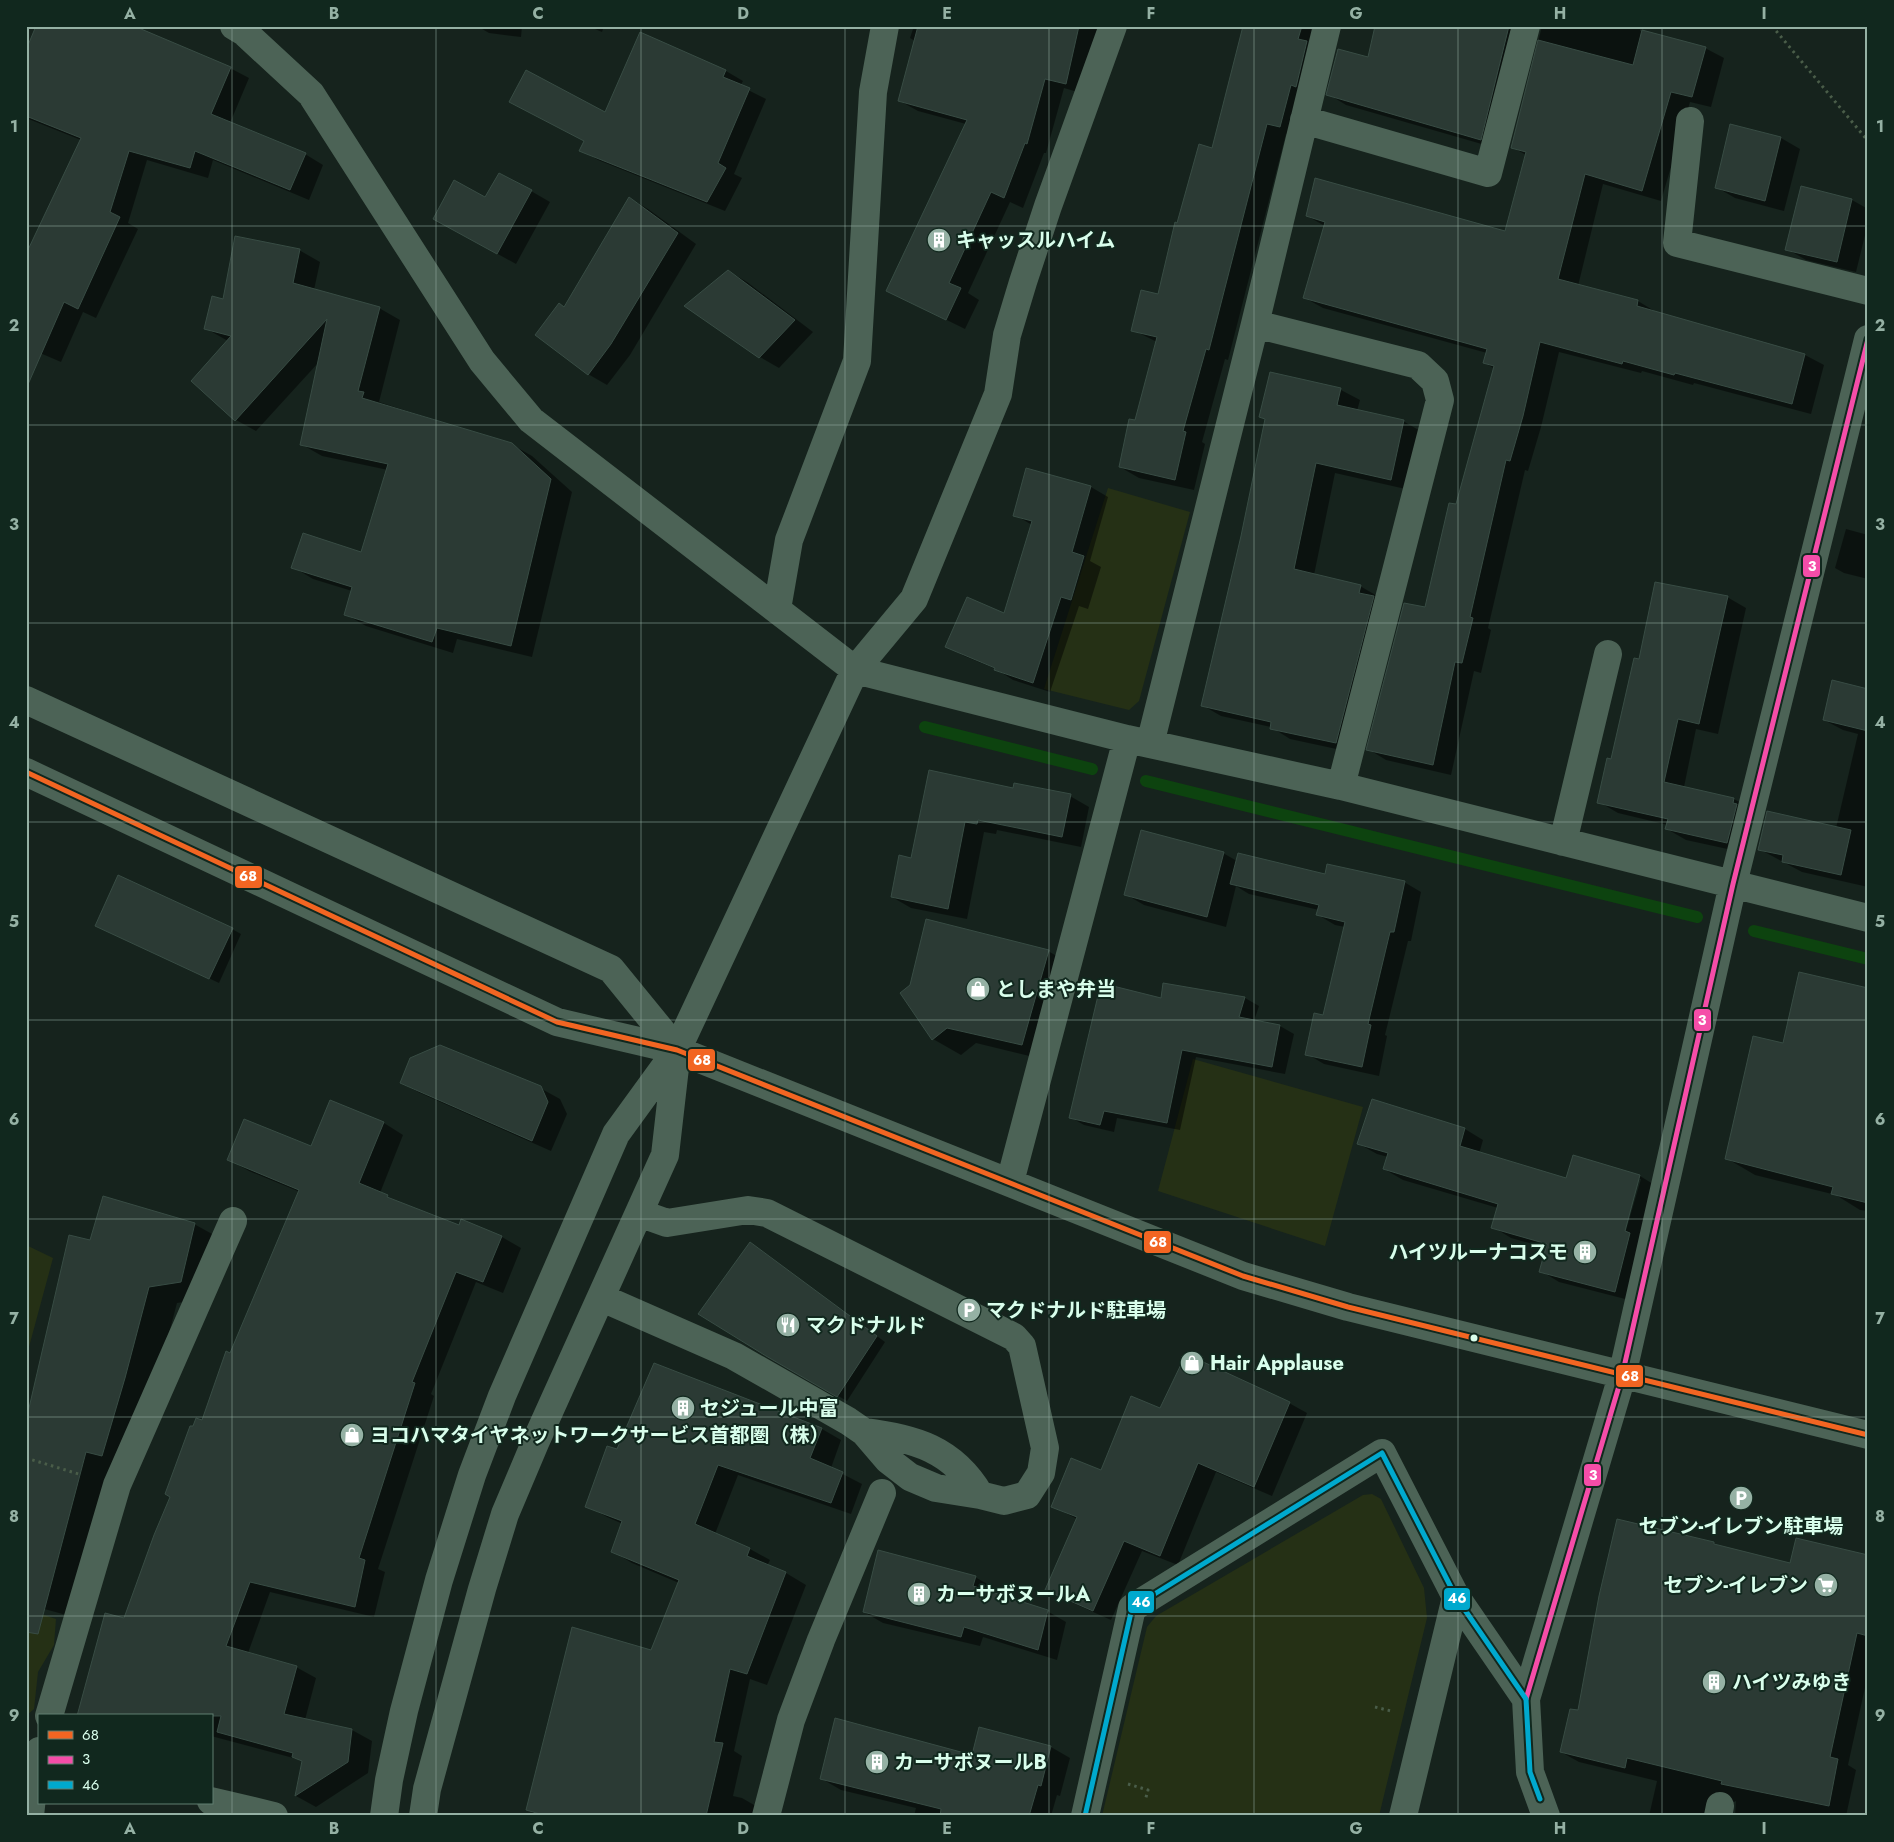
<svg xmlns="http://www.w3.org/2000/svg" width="1894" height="1842" font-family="Jost,'Noto Sans JP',sans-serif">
	<rect width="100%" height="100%" fill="#16231d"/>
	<path fill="#253015" d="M1108,488L1190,512L1139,701L1129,710L1044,689Z
		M1193,1059L1363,1107L1325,1246L1158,1191Z
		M26,1245L53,1258L26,1358Z
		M1372,1494L1381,1499L1424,1588L1427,1618L1379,1816H1102L1147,1627L1156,1616L1363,1495Z
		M26,1609L56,1619L54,1645L38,1672L34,1709L26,1716Z"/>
	<path fill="#0007" fill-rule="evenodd" d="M477,26H522L521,37L489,33Z
		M588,26H604L602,32Z
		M914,26H1100L1084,94L1064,88L1046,153H1044L1023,208L1010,202L968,293L979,300L965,329L888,291L966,124L918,111L900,101L915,41L910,38Z
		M1244,26H1323L1299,137L1286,134L1228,360L1225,359L1202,442L1205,444L1194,490L1139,478L1120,467L1135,422L1157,342L1133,330L1159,295L1178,224L1213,149Z
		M1376,26H1533L1499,149L1346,105L1328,94L1369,58Z
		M1542,26H1641L1640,31L1705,48L1724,58L1711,107L1690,102L1661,201L1603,184L1578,286L1638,301L1656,312L1805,355L1824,365L1811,414L1694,383L1693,385L1642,371L1641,373L1559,352L1541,427L1528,471L1525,470L1488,628L1491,630L1481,673L1474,671L1451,775L1386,760L1368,749L1426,609L1457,506L1495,369L1485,363L1487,353L1323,308L1305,298L1325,226L1307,216L1506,232L1526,155L1512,147Z
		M640,33L726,71L743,81L740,86L766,99L734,174L742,178L725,211L598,160L581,150L605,114Z
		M26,54L230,68L249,78L230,123L305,154L323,165L309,200L213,160L208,178L147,160L128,223L138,229L96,318L83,312L61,362L26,347L81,140L26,118Z
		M1781,138L1800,149L1784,211L1735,198L1716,187Z
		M1802,188L1852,200L1868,209V223L1856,272L1806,260L1787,249Z
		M531,191L550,202L516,264L454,230L486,199Z
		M629,198L648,209L696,244L630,355L607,385L588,374L564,308Z
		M299,250L320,262L314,290L379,308L400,320L379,402L511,444L532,456L572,492L532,657L457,639L453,653L366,626L345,614L352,591L313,579L293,567L362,553L388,470L322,456L301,444L319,362L256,431L236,420L228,341L205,328L224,300Z
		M728,271L747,282L813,332L779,368L760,357Z
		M1271,373L1341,390L1360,400L1357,411L1403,421L1422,432L1410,490L1335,473L1314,575L1360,586L1379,597L1355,753L1290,739L1271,727L1221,716L1202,705L1242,537L1266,420L1260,417Z
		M1091,487L1108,497L1090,561L1101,567L1088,609L1079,606L1050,692L1013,680L996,669L964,656L947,646L1005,615L1032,525L1015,515Z
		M1846,529L1868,535V579L1844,573L1835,568Z
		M1727,597L1746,608L1718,734L1696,729L1684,787L1734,799L1753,810L1746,853L1686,840L1667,829L1668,825L1618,813L1599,802L1640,661Z
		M1868,690V887L1802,872L1759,849L1836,828L1858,734L1843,730L1824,720Z
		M930,771L1014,789L1070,796L1089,807L1081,847L997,830L996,834L984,832L967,919L911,908L892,897L912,859Z
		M1223,853L1237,861L1326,876L1404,882L1421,892L1411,941H1408L1385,1035L1387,1036L1379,1076L1324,1064L1307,1054L1324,1016L1345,927L1335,925L1318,915L1319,910L1249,894L1236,886L1226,927L1144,905L1125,894Z
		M232,929L241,934L219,983L106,930Z
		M1048,951L1076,967L1050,1061L976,1043L961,1055L933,1039Z
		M1164,985L1245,998L1259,1006L1254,1021L1280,1026L1294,1034L1285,1074L1196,1057L1180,1130L1117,1118L1114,1132L1084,1125L1070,1117L1162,1000Z
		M1868,990V1211L1860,1210L1836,1195L1755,1175L1726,1158Z
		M401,1083L540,1088L560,1099L567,1114L551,1151L420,1093Z
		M1372,1100L1465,1129L1483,1140L1479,1154L1567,1180L1573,1157L1640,1176L1658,1187L1633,1301L1559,1282L1541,1271L1547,1248L1511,1238L1493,1227L1498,1208L1403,1180L1384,1169L1388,1157L1377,1154L1359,1144ZM1638,1179H1641L1624,1237H1622Z
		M331,1102L384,1123L403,1135L380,1193L403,1205L459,1227L462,1221L502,1237L521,1248L503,1293L476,1282L431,1394L434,1396L378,1569L385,1572L374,1617L270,1592L248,1653L296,1667L316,1678L305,1720L352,1730L372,1741L368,1773L316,1807L296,1796L303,1762L297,1759L211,1736V1716L125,1620L172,1497L193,1428L202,1422L300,1192L249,1171L229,1160L312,1148Z
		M194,1224L223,1240L209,1298L177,1303L153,1394L70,1616L26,1604L91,1242Z
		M750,1243L885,1342L847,1401L766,1355Z
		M1289,1403L1307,1413L1272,1496L1216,1472L1178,1565L1142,1551L1111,1620L1064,1599L1047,1589L1077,1519L1052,1506L1102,1472L1161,1410Z
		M822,1429L841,1440L831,1468L862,1484L851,1514L738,1475L715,1534L750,1549L770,1560L767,1566L786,1573L806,1585L767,1685L750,1679L734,1751L742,1756L733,1796L742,1798L761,1809L759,1816H538L528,1810L652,1652L679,1583L632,1563L612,1551L623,1524L607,1517L587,1506L618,1451Z
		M1714,1543L1721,1547L1791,1565L1868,1557V1674L1848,1765L1856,1770L1846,1816H1735L1736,1801L1726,1806L1722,1816H1649L1657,1781L1579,1762L1561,1752L1578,1712Z
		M975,1577L994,1588L993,1594L1047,1611L1066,1622L1057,1660L983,1637L980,1646L883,1623L864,1612Z
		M980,1728L1051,1747L1070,1758L1060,1796L1057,1795L1051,1816H914L916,1808L841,1790L822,1779L973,1756Z"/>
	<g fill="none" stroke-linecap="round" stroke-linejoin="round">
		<path stroke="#0d430f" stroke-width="12" d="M925,727L1092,769
			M1146,781L1697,917
			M1754,931L1868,959"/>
	</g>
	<path fill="#2b3a34" stroke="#384c44" d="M36,26H134L231,67L211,114L306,153L290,190L195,151L190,168L129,151L110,212L120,217L78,309L64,302L26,389V254L81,138L26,116V50Z
		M918,26H1079L1066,84L1045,79L1027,144L1025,143L1004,198L991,192L949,283L961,288L946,320L886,291L967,120L898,101Z
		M1243,26H1302L1298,39L1307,41L1296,87L1291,85L1280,127L1267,124L1209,350L1206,349L1183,431L1186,432L1175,480L1119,467L1129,419L1135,420L1157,337L1131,331L1141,290L1158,294L1175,222L1177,223L1199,144L1212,148Z
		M1375,26H1509L1481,140L1326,95L1338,49L1368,57Z
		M1642,30L1706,47L1692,97L1671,92L1642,191L1585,174L1558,279L1638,300L1637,306L1805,354L1792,404L1675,373L1674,375L1623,361L1622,364L1540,342L1523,416L1510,461L1506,460L1470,617L1473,618L1462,663L1455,662L1433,765L1366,750L1404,603L1425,607L1449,503L1456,504L1494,366L1483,363L1487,349L1303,298L1325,222L1306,216L1315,178L1505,231L1526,152L1511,148L1538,40L1633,65Z
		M640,32L726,70L723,77L750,88L718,163L726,168L707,202L579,151L584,141L509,102L526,70L605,112Z
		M1730,124L1781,137L1765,201L1715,188Z
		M499,173L532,190L497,254L433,219L454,180L485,197Z
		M1801,186L1852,199L1837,262L1785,250Z
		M629,197L678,233L611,344L588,375L535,335L559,303L564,307Z
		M235,236L300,249L293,283L380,307L358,391L364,392L362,398L512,443L551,479L511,646L437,628L432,642L344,615L352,587L291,568L303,533L361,552L388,464L300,445L327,319L235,421L191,381L231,336L204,329L212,296L223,299Z
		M728,270L795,320L759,358L684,306Z
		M1270,372L1341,388L1337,405L1404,420L1391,480L1316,463L1294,569L1361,585L1359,593L1374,596L1336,743L1270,729L1271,722L1201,706L1241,536L1265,419L1259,417Z
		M1026,468L1091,486L1072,552L1084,556L1071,600L1061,597L1033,683L994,670L995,668L945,647L967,597L1004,613L1032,521L1013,516Z
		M1655,582L1728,596L1699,724L1678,719L1664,782L1734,798L1733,803L1737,804L1727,843L1665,829L1668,819L1597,803L1607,758L1611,759L1634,658L1639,659Z
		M1832,680L1868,689V731L1823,720Z
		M929,770L1013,788L1014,783L1071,794L1062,837L978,820L977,824L965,822L948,909L891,897L899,855L911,858Z
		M1767,811L1851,830L1841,875L1782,862L1783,855L1758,850Z
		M1141,830L1224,852L1207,917L1124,895Z
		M1238,853L1325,874L1327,864L1405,881L1394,932H1390L1368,1024L1371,1025L1362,1067L1305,1055L1314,1013L1323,1015L1345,922L1316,915L1319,905L1230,884Z
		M118,875L233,928L209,979L95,926Z
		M926,919L1049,950L1022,1045L947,1028L932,1040L900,993L910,985Z
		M1799,972L1868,988V1203L1831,1194L1833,1187L1725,1159L1753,1036L1783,1043Z
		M1101,983L1161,998L1163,983L1245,997L1239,1017L1280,1025L1272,1067L1182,1050L1167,1123L1104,1111L1100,1125L1069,1118Z
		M440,1045L541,1086L548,1102L532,1141L400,1083L410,1058Z
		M1372,1099L1465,1128L1460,1146L1566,1178L1573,1155L1640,1175L1625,1231L1630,1233L1615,1292L1539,1272L1547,1244L1491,1228L1498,1204L1383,1169L1388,1153L1357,1144Z
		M330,1100L384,1122L359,1183L388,1195L387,1197L459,1225L461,1219L502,1236L483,1282L456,1272L412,1382L415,1383L359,1558L365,1560L355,1607L250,1582L226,1646L297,1666L284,1714L352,1729L348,1762L295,1796L302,1761L292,1757L293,1753L217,1732L221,1716H77L105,1613L124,1618L154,1535L170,1497L165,1494L190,1426H193L196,1418L202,1420L226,1351L230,1353L299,1190L227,1160L244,1119L311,1146Z
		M103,1196L195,1223L181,1282L149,1287L125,1378L102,1456L86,1452L38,1634L26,1632V1421L69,1235L90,1240Z
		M750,1242L877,1336L837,1397L766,1356L698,1314Z
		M1186,1354L1290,1402L1254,1487L1198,1463L1160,1556L1124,1541L1093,1611L1045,1590L1077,1517L1051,1507L1071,1458L1101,1470L1131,1396L1160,1408Z
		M654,1363L822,1428L810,1458L843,1472L831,1503L718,1465L695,1524L750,1548L747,1556L786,1572L747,1674L730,1669L714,1742L723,1743L706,1816H547L526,1810L572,1627L651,1650L679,1580L611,1552L622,1521L585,1507L607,1446L617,1449Z
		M1617,1519L1714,1542V1544L1790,1563L1796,1538L1868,1555V1636L1857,1633L1830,1757L1838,1759L1829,1806L1721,1784L1722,1781L1627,1758L1625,1768L1560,1752L1570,1709L1578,1710L1599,1596Z
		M878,1550L976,1576L973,1586L1048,1610L1038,1650L964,1627L961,1637L863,1612Z
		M835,1718L972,1755L979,1727L1051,1746L1041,1786L1038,1785L1029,1816H940L941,1809L820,1779Z"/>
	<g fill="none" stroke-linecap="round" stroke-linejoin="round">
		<path stroke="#4a5d49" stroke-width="3" stroke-dasharray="2.5 4" stroke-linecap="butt" d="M1772,26L1868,141
			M26,1458L82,1475
			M1375,1707L1391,1711
			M1128,1784L1148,1790L1145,1801"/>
		<path stroke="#4c6356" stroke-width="28" d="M234,26L244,32L311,94L482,361L531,420L855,670L1127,739L1341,786L1868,918
			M1304,120L1488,173L1526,26
			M1690,121L1677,243L1868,291
			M1255,324L1418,365L1435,381L1440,400L1341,786
			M777,609L789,540L857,361L873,92L885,26
			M26,700L611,969L677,1050L665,1155L535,1443L505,1514L482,1589L427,1789L423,1816
			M1150,744L1255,324L1327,26
			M26,772L557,1022L677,1050L1243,1276L1348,1307L1868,1435
			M1563,842L1608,654
			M1010,1182L1127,739
			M602,1298L734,1356L848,1421L864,1432L888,1460L910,1477L936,1488L980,1495L1004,1501L1027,1495L1041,1473L1045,1448L1022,1346L1014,1337L767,1213L748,1210L667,1223L639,1213
			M864,1432C914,1438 953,1449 980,1495
			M1526,1699L1622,1376L1733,884L1868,339
			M49,1716L117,1485L233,1221
			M211,1801L274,1816
			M30,1816L36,1759L39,1751
			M384,1816L389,1780L404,1711L439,1580L472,1475L502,1396L616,1134L677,1050L855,670L914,599L998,394L1007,335L1023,282L1048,206L1113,26
			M766,1816L791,1720L821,1640L882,1493
			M1085,1816L1132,1608L1382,1453L1456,1597L1526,1699L1530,1772L1546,1816
			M1403,1816L1456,1597
			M1718,1816L1720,1806"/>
		<g stroke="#11281e" stroke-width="9">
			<path id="bus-1" d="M26,772L557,1022L677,1050L1243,1276L1348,1307L1868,1435"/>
		</g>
		<g stroke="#11281e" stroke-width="9">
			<path id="bus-2" d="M1526,1699L1622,1376L1733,884L1868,339"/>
		</g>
		<g stroke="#11281e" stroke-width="9">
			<path id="bus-3" d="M1085,1816L1132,1608L1382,1453L1456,1597L1526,1699L1530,1772L1540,1799"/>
		</g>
		<use href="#bus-1" stroke="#f26522" stroke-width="5"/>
		<use href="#bus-2" stroke="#f54da8" stroke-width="5"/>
		<use href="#bus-3" stroke="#00a9ce" stroke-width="5"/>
	</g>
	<path fill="none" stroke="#95b1a4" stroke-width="1" stroke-opacity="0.55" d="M232,26V1816M436,26V1816M641,26V1816M845,26V1816M1049,26V1816M1254,26V1816M1458,26V1816M1662,26V1816M26,226H1868M26,425H1868M26,623H1868M26,822H1868M26,1020H1868M26,1219H1868M26,1417H1868M26,1616H1868"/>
	<defs>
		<g id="building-disc" transform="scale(1.25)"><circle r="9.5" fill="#95b1a4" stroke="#11281e"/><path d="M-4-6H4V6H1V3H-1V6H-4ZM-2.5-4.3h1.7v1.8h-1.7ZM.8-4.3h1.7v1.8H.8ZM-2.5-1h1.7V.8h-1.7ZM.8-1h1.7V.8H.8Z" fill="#fff"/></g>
		<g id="shop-disc" transform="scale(1.25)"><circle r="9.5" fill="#95b1a4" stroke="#11281e"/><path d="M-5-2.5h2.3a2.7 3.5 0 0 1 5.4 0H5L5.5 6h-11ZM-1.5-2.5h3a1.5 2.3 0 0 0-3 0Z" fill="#fff"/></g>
		<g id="parking-disc" transform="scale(1.25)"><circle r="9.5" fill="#95b1a4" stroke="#11281e"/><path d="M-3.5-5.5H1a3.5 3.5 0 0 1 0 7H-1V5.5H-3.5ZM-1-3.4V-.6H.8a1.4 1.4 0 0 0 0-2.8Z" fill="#fff"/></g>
		<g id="restaurant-disc" transform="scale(1.25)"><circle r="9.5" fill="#95b1a4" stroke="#11281e"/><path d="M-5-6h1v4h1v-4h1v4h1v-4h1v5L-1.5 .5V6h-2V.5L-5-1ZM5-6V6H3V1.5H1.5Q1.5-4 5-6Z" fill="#fff"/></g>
		<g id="supermarket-disc" transform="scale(1.25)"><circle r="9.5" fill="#95b1a4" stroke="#11281e"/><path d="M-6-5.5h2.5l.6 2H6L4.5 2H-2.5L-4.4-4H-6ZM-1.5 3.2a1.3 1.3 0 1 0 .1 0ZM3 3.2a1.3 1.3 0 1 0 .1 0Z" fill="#fff"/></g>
	</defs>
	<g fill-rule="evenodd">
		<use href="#building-disc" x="939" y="240"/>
		<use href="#shop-disc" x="978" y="989"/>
		<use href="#building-disc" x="1585" y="1252"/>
		<use href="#parking-disc" x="969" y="1310"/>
		<use href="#restaurant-disc" x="788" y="1325"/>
		<use href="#shop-disc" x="1192" y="1363"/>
		<use href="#building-disc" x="683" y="1408"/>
		<use href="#shop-disc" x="352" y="1435"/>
		<use href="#parking-disc" x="1741" y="1498"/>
		<use href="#supermarket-disc" x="1826" y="1585"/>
		<use href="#building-disc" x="919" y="1594"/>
		<use href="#building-disc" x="1714" y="1682"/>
		<use href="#building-disc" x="877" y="1762"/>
	</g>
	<circle fill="#d9feec" stroke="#11281e" stroke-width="2" cx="1474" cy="1338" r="4.5"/>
	<g text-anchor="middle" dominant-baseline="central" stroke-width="4" stroke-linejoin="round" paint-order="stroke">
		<g font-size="20" font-weight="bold" fill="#d9feec" stroke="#11281e" text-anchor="start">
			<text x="956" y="240">キャッスルハイム</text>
			<text x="996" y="989">としまや弁当</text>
			<text x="1568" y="1252" text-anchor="end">ハイツルーナコスモ</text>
			<text x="986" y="1310">マクドナルド駐車場</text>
			<text x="806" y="1325">マクドナルド</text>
			<text x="1210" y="1363">Hair Applause</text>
			<text x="700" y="1408">セジュール中富</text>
			<text x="370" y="1435">ヨコハマタイヤネットワークサービス首都圏（株）</text>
			<text x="1741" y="1526" text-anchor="middle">セブン-イレブン駐車場</text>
			<text x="1808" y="1585" text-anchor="end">セブン-イレブン</text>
			<text x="936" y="1594">カーサボヌールA</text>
			<text x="1732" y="1682">ハイツみゆき</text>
			<text x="894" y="1762">カーサボヌールB</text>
		</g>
	</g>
	<g stroke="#11281e" stroke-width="2">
		<rect x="1802" y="554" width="19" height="24" rx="5" fill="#f54da8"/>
		<rect x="234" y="865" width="29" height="24" rx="5" fill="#f26522"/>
		<rect x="1693" y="1008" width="19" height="24" rx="5" fill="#f54da8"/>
		<rect x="687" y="1048" width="29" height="24" rx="5" fill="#f26522"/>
		<rect x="1143" y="1230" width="29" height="24" rx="5" fill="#f26522"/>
		<rect x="1615" y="1364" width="29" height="24" rx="5" fill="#f26522"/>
		<rect x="1583" y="1463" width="19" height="24" rx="5" fill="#f54da8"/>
		<rect x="1443" y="1587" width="28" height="24" rx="5" fill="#00a9ce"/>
		<rect x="1127" y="1590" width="28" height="24" rx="5" fill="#00a9ce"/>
	</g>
	<g font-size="14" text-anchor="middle" font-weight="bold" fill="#fff">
		<text x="1812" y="571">3</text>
		<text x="248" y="881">68</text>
		<text x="1702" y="1025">3</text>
		<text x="702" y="1065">68</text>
		<text x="1158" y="1247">68</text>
		<text x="1630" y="1381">68</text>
		<text x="1593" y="1480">3</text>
		<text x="1457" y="1603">46</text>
		<text x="1141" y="1607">46</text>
	</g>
	<rect width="1894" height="1842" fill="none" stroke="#11281e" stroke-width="55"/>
	<rect x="38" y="1714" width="175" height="90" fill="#11281e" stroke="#617e70"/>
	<rect x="48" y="1731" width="25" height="8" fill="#f26522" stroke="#617e70"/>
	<text x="82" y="1740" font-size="15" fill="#d9feec">68</text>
	<rect x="48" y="1756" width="25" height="8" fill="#f54da8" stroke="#617e70"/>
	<text x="82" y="1764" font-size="15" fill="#d9feec">3</text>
	<rect x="48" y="1781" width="25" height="8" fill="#00a9ce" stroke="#617e70"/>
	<text x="82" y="1790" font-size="15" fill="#d9feec">46</text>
	<rect x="28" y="28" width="1838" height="1786" fill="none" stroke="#95b1a4" stroke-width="2"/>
	<g font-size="16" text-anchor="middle" font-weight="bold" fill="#95b1a4">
		<text x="130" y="19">A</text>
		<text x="334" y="19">B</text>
		<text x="538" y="19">C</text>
		<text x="743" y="19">D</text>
		<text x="947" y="19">E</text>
		<text x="1151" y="19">F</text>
		<text x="1356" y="19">G</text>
		<text x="1560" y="19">H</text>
		<text x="1764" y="19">I</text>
		<text x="14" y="132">1</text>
		<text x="1880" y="132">1</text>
		<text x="14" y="331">2</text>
		<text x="1880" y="331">2</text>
		<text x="14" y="530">3</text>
		<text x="1880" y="530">3</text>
		<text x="14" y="728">4</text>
		<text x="1880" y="728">4</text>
		<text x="14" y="927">5</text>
		<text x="1880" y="927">5</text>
		<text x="14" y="1125">6</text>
		<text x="1880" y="1125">6</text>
		<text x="14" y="1324">7</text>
		<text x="1880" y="1324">7</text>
		<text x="14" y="1522">8</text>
		<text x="1880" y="1522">8</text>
		<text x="14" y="1721">9</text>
		<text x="1880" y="1721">9</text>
		<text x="130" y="1834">A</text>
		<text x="334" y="1834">B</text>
		<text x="538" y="1834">C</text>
		<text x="743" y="1834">D</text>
		<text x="947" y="1834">E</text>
		<text x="1151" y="1834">F</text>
		<text x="1356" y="1834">G</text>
		<text x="1560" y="1834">H</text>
		<text x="1764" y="1834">I</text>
	</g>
</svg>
